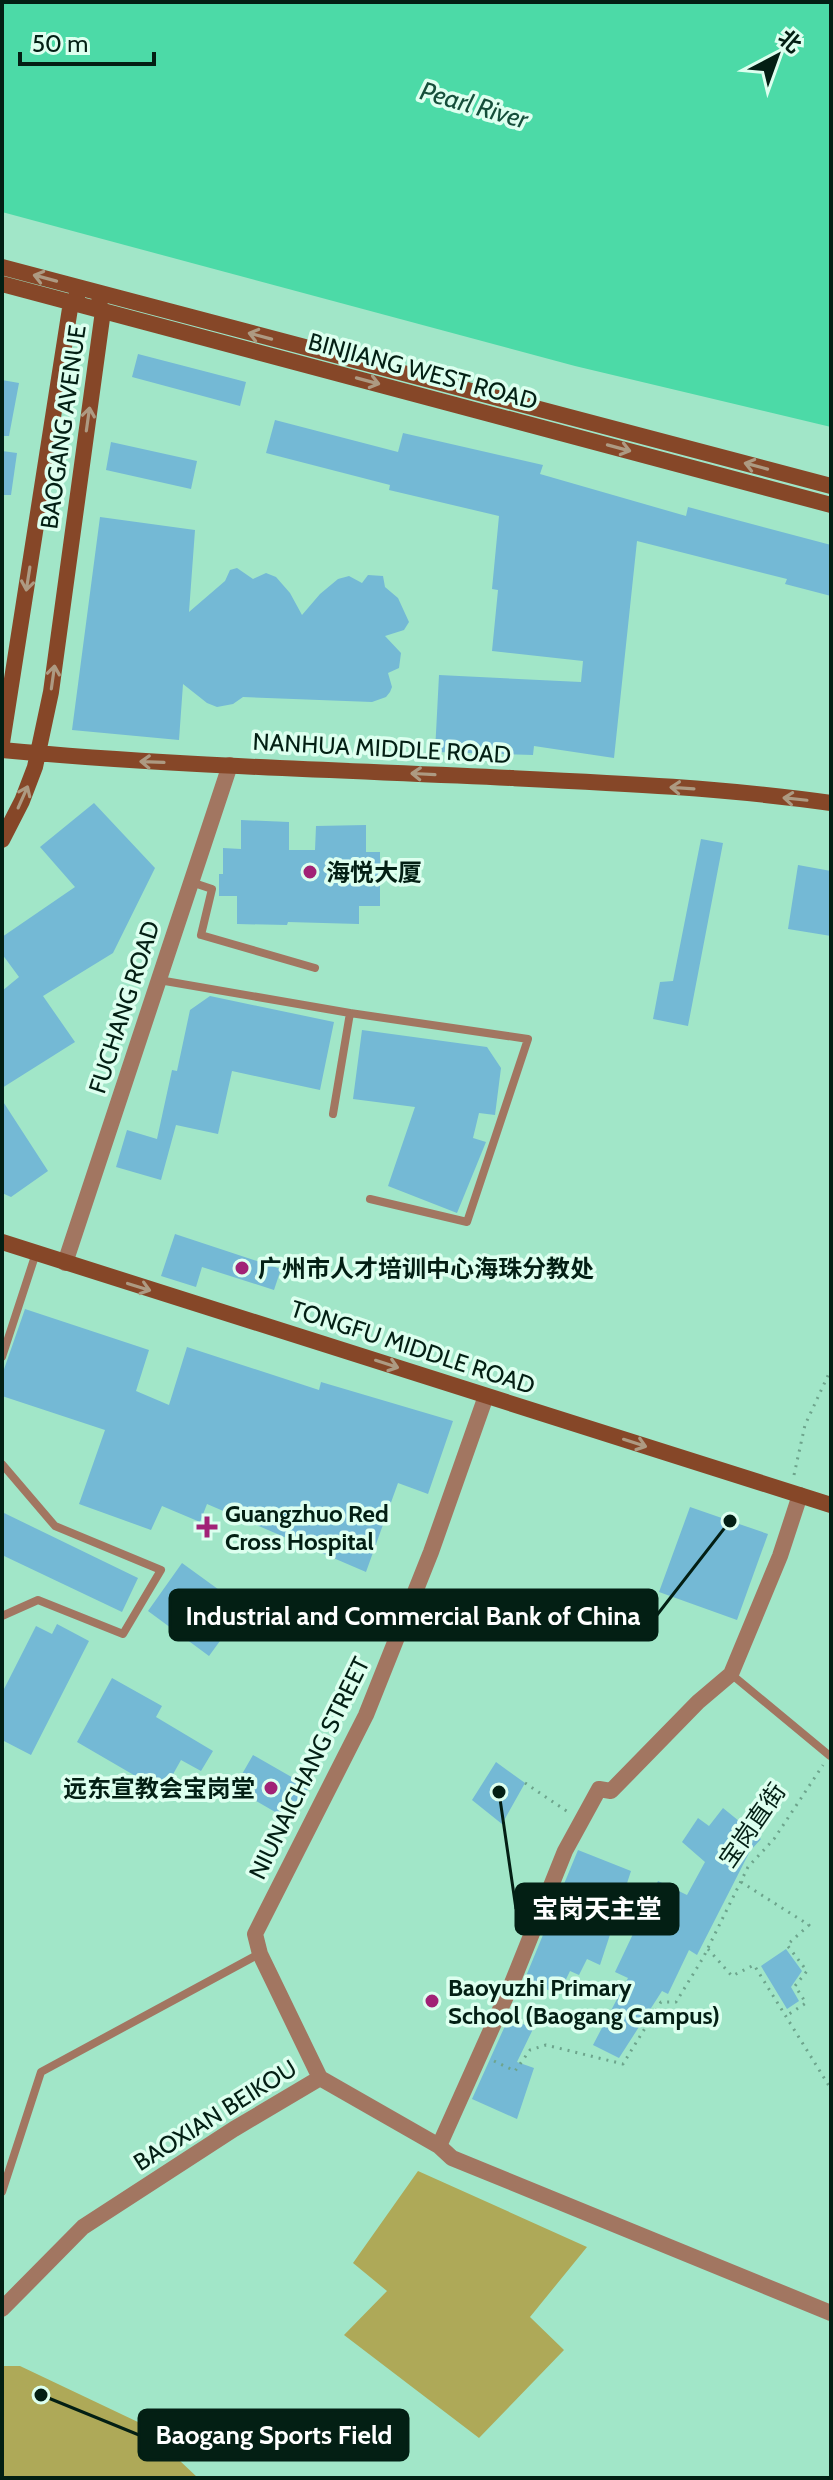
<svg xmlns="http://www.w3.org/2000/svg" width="833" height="2480" font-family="Cabin,'Noto Sans SC',sans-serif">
	<rect width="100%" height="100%" fill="#a1e6c8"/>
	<path fill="#aea958" d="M418,2171L587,2247L530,2317L564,2350L479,2438L344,2335L387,2291L353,2263Z
		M2,2366H20L140,2423L198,2478H2Z"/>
	<path fill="#4cdaa7" d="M2,2H831V427L575,366L2,212Z"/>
	<path fill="#74b9d5" d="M138,354L246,382L240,406L132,377Z
		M2,380L19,383L9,436H2Z
		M275,420L398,452L403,433L543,465L540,474L686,516L688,507L831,545V596L785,584L787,579L637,541L614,758L534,746L533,755L435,752L439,675L581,682L583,661L492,651L498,590L492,589L499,516L389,490L390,485L266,453Z
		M111,442L197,461L191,489L106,470Z
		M2,451L17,453L11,495H2Z
		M100,517L195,530L189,612L225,581L230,570L237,568L253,579L266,573L276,577L290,593L302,615L320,594L338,579L349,576L362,583L368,575L383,576L385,587L398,598L409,622L404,630L385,636L401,653L399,668L388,673L392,687L390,692L386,697L372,702L243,697L233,704L217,707L207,703L183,684L179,740L72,730Z
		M94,803L155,868L113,953L43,996L75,1042L2,1088V991L19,977L2,954V937L75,887L40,847Z
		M241,820L289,822V850H315L316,826L366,825V852H380V906H359V924L288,922L287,925L237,924V896H219V874H223V848L241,849Z
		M701,839L723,843L688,1026L653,1019L660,982L673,981Z
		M798,865L831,871V936L788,929Z
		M210,996L334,1022L320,1090L232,1071L218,1134L176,1125L161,1180L116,1167L127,1130L157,1139L172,1070L177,1071L190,1010Z
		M362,1030L487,1047L501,1068L495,1115L479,1113L473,1138L486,1142L457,1213L388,1186L415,1107L353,1099Z
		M2,1100L48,1171L11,1197L2,1193Z
		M175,1234L281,1269L274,1290L202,1267L196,1287L161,1276Z
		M25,1309L149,1350L136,1391L169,1405L187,1347L319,1390L321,1382L453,1421L428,1494L398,1483L366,1572L207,1504L200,1522L162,1506L151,1530L79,1504L105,1430L2,1396V1375Z
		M690,1507L768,1534L737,1620L659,1592Z
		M2,1512L138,1578L122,1612L2,1555Z
		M182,1563L244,1608L209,1656L148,1611Z
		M57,1624L89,1641L31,1755L2,1740V1693L36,1626L52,1634Z
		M112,1678L162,1706L156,1717L213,1751L201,1771L181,1760L163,1792L77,1742Z
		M253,1755L309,1787L289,1820L234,1788Z
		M496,1762L525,1783L502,1824L472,1800Z
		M723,1808L761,1839L750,1851L697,1955L689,1950L668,1994L662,1991L619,2058L593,2045L628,1978L615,1972L658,1881L687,1895L705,1862L682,1842L698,1818L709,1826Z
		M578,1850L631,1871L600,1965L587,1959L579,1975L570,1971L559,1994L524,1981Z
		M786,1949L802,1971L791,1987L799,2001L787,2009L761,1966Z
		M509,2017L533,2029L517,2062L534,2068L517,2119L472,2099Z"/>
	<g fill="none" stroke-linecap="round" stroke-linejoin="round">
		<path stroke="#6da48c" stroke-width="3" stroke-dasharray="2 6" stroke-linecap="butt" d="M794,1475L805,1425L831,1369
			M525,1783L568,1812
			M741,1882L809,1925L787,1945L807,1971L795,1986L806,2003L786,2016
			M708,1949L732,1976L754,1965L831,2089
			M494,2061L515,2071L530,2050L546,2045L623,2064L661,2002H676L703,1958L748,1867L774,1839L823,1765"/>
		<path stroke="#a27661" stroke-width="8" d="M191,882L212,889L201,935L315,968
			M159,980L350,1013L333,1114
			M350,1013L528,1039L467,1222L370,1199
			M2,1357L36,1253
			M2,1464L55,1526L161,1570L123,1634L38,1600L2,1616
			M731,1674L830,1756
			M2,2192L41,2072L259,1954"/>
		<path stroke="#a27661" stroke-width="16" d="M320,2078L439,2146L512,1983L565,1851L599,1789L611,1791L698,1702L731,1674L780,1556L800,1495
			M439,2146L452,2158L831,2313
			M2,2309L83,2227L234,2129L320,2078L260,1954L255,1934L366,1715L431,1552L486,1396"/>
		<path stroke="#a27661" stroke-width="16" d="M65,1263L230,765"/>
		<path stroke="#864728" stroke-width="16" d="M2,267L831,486
			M2,284L831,505
			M2,743L71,302L77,297
			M2,750C171,766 341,770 511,778C617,783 725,788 831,803
			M2,840L22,801L35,767L51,692L103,311L98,304
			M2,1242L831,1505"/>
	</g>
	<defs><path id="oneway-shaft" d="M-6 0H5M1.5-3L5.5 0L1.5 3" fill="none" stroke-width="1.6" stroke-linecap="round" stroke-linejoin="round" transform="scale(2)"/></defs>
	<g stroke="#ad9a82">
		<use href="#oneway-shaft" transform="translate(45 278) rotate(-165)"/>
		<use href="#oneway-shaft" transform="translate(260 336) rotate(-165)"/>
		<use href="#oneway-shaft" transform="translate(368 381) rotate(15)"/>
		<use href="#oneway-shaft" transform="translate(88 419) rotate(-82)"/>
		<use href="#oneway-shaft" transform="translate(619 448) rotate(15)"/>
		<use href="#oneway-shaft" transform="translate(756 466) rotate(-165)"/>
		<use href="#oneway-shaft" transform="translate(28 579) rotate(99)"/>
		<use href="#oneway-shaft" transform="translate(53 677) rotate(-82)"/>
		<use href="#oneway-shaft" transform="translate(152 762) rotate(-178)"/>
		<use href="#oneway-shaft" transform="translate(423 774) rotate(-177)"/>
		<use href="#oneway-shaft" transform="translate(682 788) rotate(-176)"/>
		<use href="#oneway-shaft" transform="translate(23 797) rotate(-66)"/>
		<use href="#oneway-shaft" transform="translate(795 799) rotate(-174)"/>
		<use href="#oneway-shaft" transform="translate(139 1287) rotate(17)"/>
		<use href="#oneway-shaft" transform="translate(387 1364) rotate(18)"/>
		<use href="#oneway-shaft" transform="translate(635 1443) rotate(18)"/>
	</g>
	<g fill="#a12276" stroke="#ddffef" stroke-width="3">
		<circle cx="310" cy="872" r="8"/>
		<circle cx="242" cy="1268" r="8"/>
		<path d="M203 1515h8v8h8v8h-8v8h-8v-8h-8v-8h8z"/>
		<circle cx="271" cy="1788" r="8"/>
		<circle cx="432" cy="2001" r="8"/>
	</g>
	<g text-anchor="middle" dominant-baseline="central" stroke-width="7" stroke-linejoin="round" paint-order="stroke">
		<g font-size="24" fill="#031f14" stroke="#ddffef">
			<text transform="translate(423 371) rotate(15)">BINJIANG WEST ROAD</text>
			<text transform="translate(63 427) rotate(-82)">BAOGANG AVENUE</text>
			<text transform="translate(382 748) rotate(3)">NANHUA MIDDLE ROAD</text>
			<text transform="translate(124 1007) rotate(-72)">FUCHANG ROAD</text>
			<text transform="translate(413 1347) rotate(18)">TONGFU MIDDLE ROAD</text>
			<text transform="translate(309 1768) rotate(-64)">NIUNAICHANG STREET</text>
			<text transform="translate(752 1825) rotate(-55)">宝岗直街</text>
			<text transform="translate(215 2115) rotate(-32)">BAOXIAN BEIKOU</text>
		</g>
		<g font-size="24" font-weight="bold" fill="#031f14" stroke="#ddffef" text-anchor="start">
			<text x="326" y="872">海悦大厦</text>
			<text x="258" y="1268">广州市人才培训中心海珠分教处</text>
			<text x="225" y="1513">Guangzhuo Red<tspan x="225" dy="28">Cross Hospital</tspan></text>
			<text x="255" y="1788" text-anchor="end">远东宣教会宝岗堂</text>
			<text x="448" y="1987">Baoyuzhi Primary<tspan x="448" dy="28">School (Baogang Campus)</tspan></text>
		</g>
		<g font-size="26" font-style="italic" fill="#154e3a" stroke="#ddffef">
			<text transform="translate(474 105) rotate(16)">Pearl River</text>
		</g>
	</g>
	<path fill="none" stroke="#031f14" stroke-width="3" d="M730 1521L657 1615M499 1792L516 1909M41 2395L139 2435"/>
	<g fill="#031f14" stroke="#ddffef" stroke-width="3">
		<circle cx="730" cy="1521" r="8"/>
		<circle cx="499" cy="1792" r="8"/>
		<circle cx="41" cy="2395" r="8"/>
	</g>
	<g fill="#031f14" stroke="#031f14" stroke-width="3">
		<rect x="170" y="1590" width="487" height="50" rx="8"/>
		<rect x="516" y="1884" width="162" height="50" rx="8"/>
		<rect x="139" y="2410" width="269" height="50" rx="8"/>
	</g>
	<g font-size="26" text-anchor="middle" font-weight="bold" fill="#fff">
		<text x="413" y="1625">Industrial and Commercial Bank of China</text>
		<text x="597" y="1918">宝岗天主堂</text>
		<text x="274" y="2444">Baogang Sports Field</text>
	</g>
	<rect width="833" height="2480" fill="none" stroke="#031f14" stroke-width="8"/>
	<g transform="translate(777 56) rotate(41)" stroke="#ddffef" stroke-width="6" paint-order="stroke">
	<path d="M0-6L14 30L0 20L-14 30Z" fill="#031f14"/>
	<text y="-12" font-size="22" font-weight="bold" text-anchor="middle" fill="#031f14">北</text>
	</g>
	<path d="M20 52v12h134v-12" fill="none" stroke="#031f14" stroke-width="4"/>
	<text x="32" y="52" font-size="24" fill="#031f14" stroke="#ddffef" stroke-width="6" paint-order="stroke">50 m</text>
</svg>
